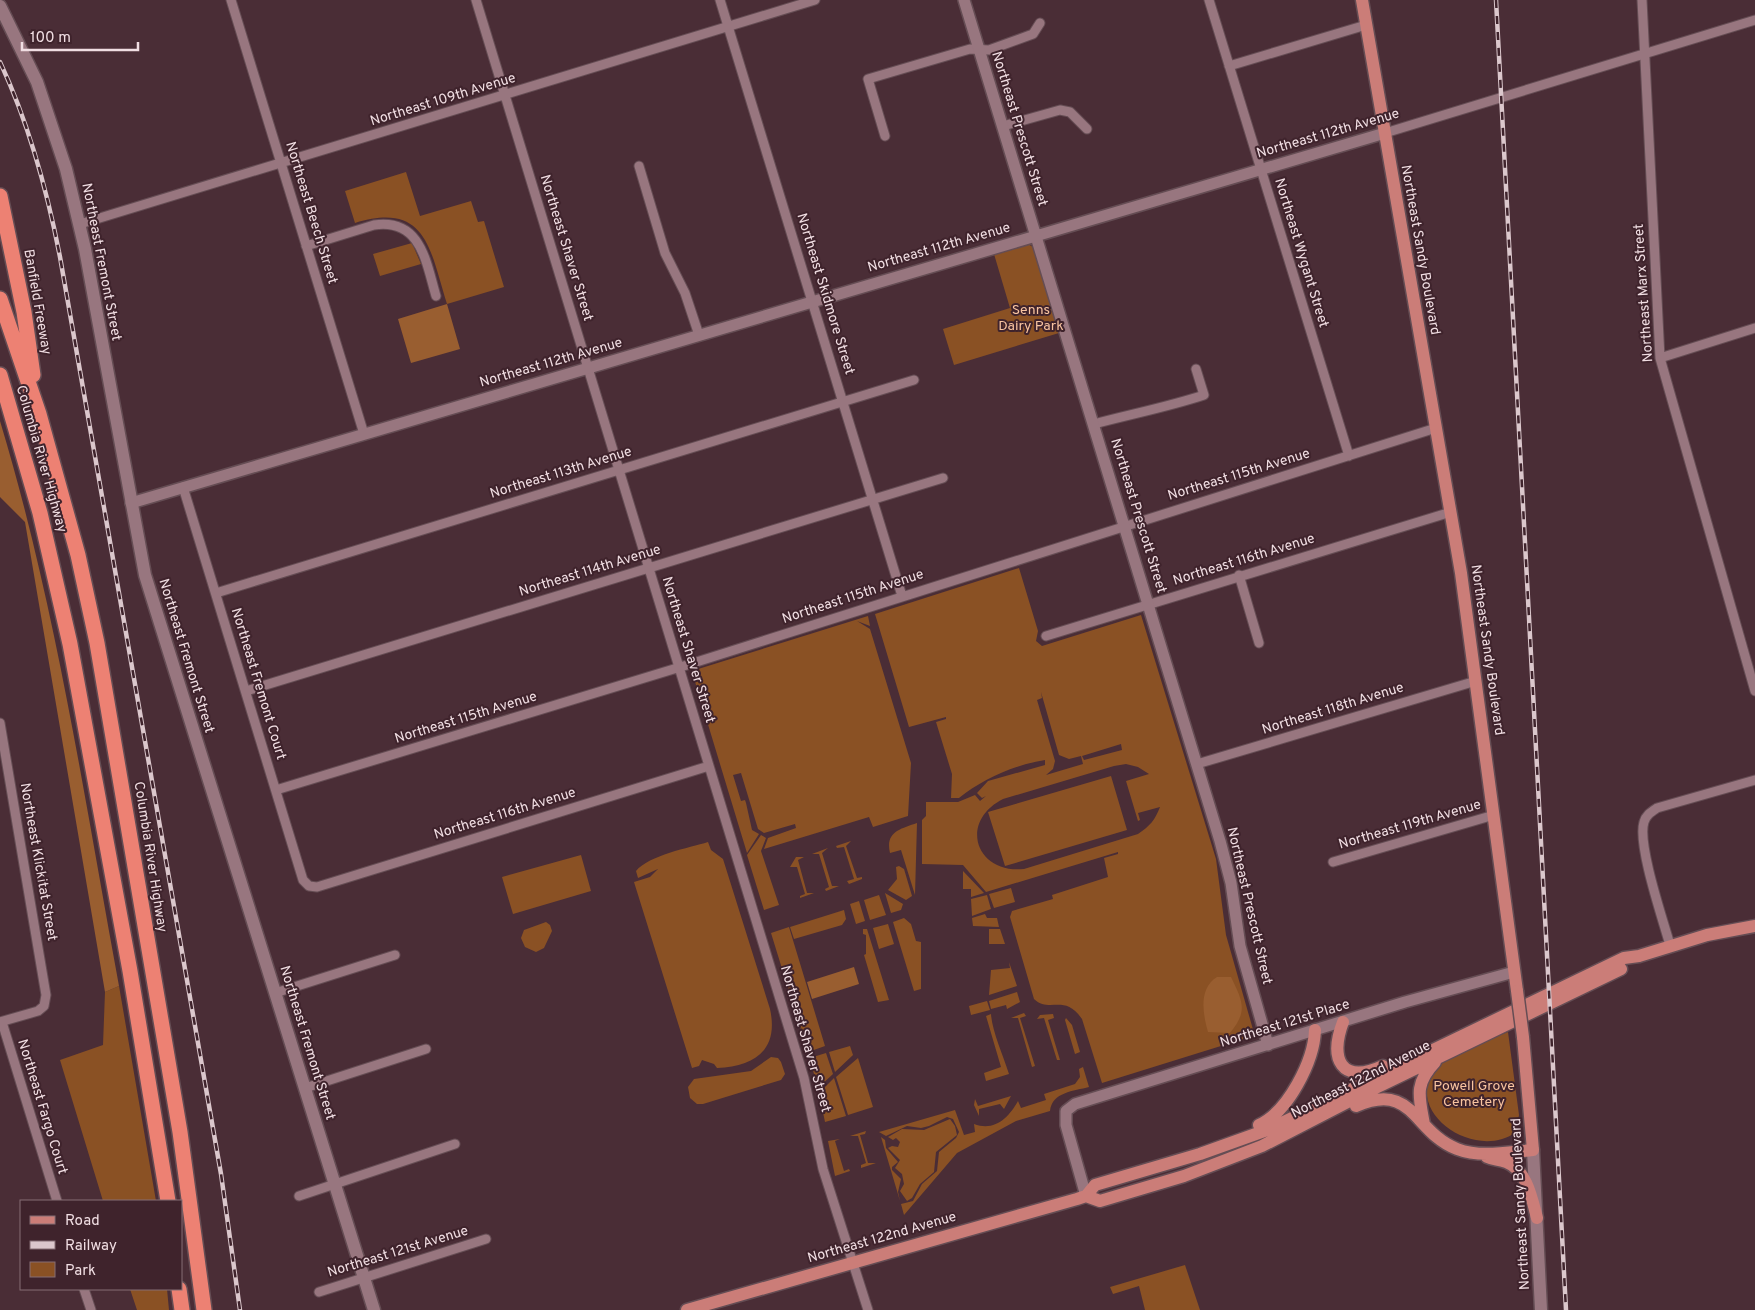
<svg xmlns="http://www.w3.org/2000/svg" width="1755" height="1310" font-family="Overpass,sans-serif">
	<rect width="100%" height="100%" fill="#4a2d36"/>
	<path fill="#8a5124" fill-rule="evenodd" d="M406,172L420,216L471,201L478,222L484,221L504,287L447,304C430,250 427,201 355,223L345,191Z
		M412,243L421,264L380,276L373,254Z
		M1028,244L1033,247L1059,333L954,365L943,329L1010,308L994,254Z
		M1019,568L1038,631L1036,641L1042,646L1141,615L1216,859L1226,935L1254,1033L1253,1036L1102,1083L1082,1019C1064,993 1050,1014 1034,999L1010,917L1012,911L1053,899L1052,895L1108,877L1104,858L1118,854V852L986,892L963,865L922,864V820L926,816V802H958L975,795L980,801L986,796L982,798L977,793L988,781L1045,765V760C1014,765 983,779 959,798H951L952,774L936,722L946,719V717L909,727L875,614ZM1041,692L1059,755L1069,759L1081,756L1083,764L1046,775L1053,769L1055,761L1037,700L1042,698ZM1121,744L1122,750L1084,760L1082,756ZM1126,764L1138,767L1149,774L1126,781L1138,821L1140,820L1138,813L1160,807C1155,820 1150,826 1138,834L1024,869C976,874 958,822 1003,799L1114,766Z
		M868,616L870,626L857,621L870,629L911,763L908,816L873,827L869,817L764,849L768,838L796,828L795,824L764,833L758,829L741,773L733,775L741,801L745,800L746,803L752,830L759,834L747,853L693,675L695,670Z
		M1111,776L1127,830L1005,866L988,812Z
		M917,823L915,895L901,850L890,853C885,832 900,829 917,823Z
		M761,835L766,838L761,851L779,905L764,910L747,855Z
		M851,841L846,846L857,878L862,877V879L849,884L847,881L854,879L844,847L837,848L836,846Z
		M708,842L711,850L723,859L770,1009C779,1050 755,1066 717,1068L714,1064L702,1060L699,1066L692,1068L634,882L650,877L658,869L638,878L636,871C649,855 689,848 708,842Z
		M828,848L822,853L832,886H839L826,891L825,889L829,887L819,854H812Z
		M581,855L591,891L513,914L502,877Z
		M796,857H804L798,860L807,893H814L800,898V896L805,894L797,867H790Z
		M899,866L904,869L912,896L906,900L888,890L897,879L896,867Z
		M963,871L984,893L971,897V889H963Z
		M1011,888L1015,902L994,908L989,894Z
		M885,893L903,904L901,910L891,913Z
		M879,895L886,915L870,920L864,900Z
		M987,895L991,909L972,916L971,899Z
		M859,901L865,921L856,924L850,904Z
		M844,910L846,919L842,925L794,939L790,927Z
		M985,914L987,918H997L999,927L973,926L972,918Z
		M904,918L911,924L916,941L921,942V989L914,991L893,922Z
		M546,922L550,925L552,931L544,948L536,952L525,947L521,938L524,930Z
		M888,924L894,944L879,949L873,928Z
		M789,927L825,1046L811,1051L805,1043L771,933Z
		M863,929H867L889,1000L878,1002L864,955L866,954V935L863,934Z
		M989,929H1000L1005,944H989Z
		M1009,962L1017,986L989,995L991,970L1010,968Z
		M119,986L156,1201H103L60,1060L103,1045L105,992Z
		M1017,992L1020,1002L1007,1009L1006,1005L991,1009L989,1001Z
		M987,1001L990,1010L971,1015L969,1006Z
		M1024,1013L1026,1016L1020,1018L1035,1066L1032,1067L1018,1018H1011Z
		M991,1014C992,1031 1003,1055 1009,1074L986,1081L984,1073L1001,1067L986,1016Z
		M1053,1014L1054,1018L1048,1020L1060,1060H1057L1044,1018L1037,1019L1040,1015Z
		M1066,1018L1072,1025L1080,1052L1075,1054L1065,1020Z
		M1508,1032L1519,1115L1516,1132C1474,1163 1398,1109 1438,1065C1445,1057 1495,1037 1508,1032Z
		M850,1046L853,1055L835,1072L829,1052Z
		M826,1053L833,1074L818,1088L812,1067L813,1057Z
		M771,1057L778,1058L781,1062L785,1074L781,1080L703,1104H697L690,1098L688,1087L694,1079L751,1071Z
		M858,1058L873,1107L848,1115L836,1077Z
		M1083,1067L1089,1087C1074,1091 1052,1092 1050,1111L1016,1121L957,1153L904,1215L901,1204L913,1201L922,1184L937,1171L939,1152L956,1138L959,1132L953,1119L947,1117L929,1126L921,1128L907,1126L886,1136L879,1132L955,1110L964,1135L975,1132L974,1124C995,1132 1009,1117 1018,1101L1021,1108L1046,1100L1044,1094L1075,1084L1080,1077L1079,1069Z
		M834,1078L846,1116L825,1122L819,1093Z
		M1011,1096L1004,1109L1000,1104L979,1109V1116L974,1105L975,1099L978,1106Z
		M950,1119L955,1126L957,1135L936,1152L934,1172L920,1184L912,1198L907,1201L900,1191L904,1184L902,1174L895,1168L900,1160L888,1148L892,1146L898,1147L900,1142L896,1138L893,1140L888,1137L902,1129L924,1130Z
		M866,1131L865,1134L860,1135L868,1163H876L861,1168V1165L866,1163L858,1136H850Z
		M881,1137L885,1140L886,1148L898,1162L892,1167V1170L901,1179L898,1192L900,1201Z
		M840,1139L835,1141L844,1171L849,1169L850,1171L835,1176L828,1141Z
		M1185,1265L1200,1310H1145L1139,1286L1113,1294L1110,1287Z
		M130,1289H167L169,1310H137Z"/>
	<path fill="#995e30" d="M447,304L460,349L411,363L398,319Z
		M0,421C56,606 84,797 119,986L105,992L25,522L0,497Z
		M854,967L859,984L812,999L807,982Z
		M1217,977H1231C1243,1002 1248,1011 1230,1033L1208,1032C1203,1014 1198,989 1217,977Z"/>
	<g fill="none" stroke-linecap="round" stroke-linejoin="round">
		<g stroke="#654d54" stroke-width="11">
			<path id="minor" d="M231,0L364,434
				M476,0L804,1078L823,1169L868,1310
				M720,0L902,596
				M1209,0L1349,456
				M1642,0L1660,358L1755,691
				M1229,66L1366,25
				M1003,126L1060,110L1070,112L1087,129
				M1385,133L1755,20
				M885,136L868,79L970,49L989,50L1033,34L1040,23
				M639,166L665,253L685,293L699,335
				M80,224L815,0
				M306,246L374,225C421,218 426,262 436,296
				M1660,358L1755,328
				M1094,424C1131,414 1168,407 1204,395L1196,369
				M183,487L303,880L309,886L317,887L709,766
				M1239,575L1259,643
				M216,593L914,380
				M1046,636L1451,512
				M246,691L943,478
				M0,723L46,995L44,1006L38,1011L0,1022
				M1197,764L1476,681
				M276,790L687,665L1436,428
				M1333,862L1494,815
				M1670,945C1663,920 1637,844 1644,822C1646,815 1651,812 1657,808L1755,780
				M275,993L395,955
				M2,1022L57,1201
				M305,1088L426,1049
				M299,1196L455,1144
				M84,1289L91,1310
				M319,1292L486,1239"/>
		</g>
		<g stroke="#654d54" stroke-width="14">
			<path id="tertiary" d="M964,0L1220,841L1231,883L1240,946L1268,1045
				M131,503L1385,133
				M1086,1196L1066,1125V1111L1075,1104L1405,1002L1514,972"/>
		</g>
		<g stroke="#654d54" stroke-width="15">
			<path id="secondary" d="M0,6L37,82L66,169L85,249L145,575L374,1310
				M1533,1150L1541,1310"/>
		</g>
		<g stroke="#654d54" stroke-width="15">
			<path id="primary" d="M1362,0L1461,573L1517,991
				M1343,1022C1329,1059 1341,1085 1383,1066
				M1356,1106C1414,1081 1413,1132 1457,1149C1480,1158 1509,1152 1533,1150L1523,1037
				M1424,1124C1419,1097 1414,1084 1435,1062
				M1259,1125C1288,1112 1314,1061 1315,1030
				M1487,1157C1493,1160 1499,1159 1506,1162C1527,1170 1532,1199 1537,1218
				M1086,1196L1100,1201L1184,1176L1262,1146L1369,1091L1621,969
				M687,1310L1077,1199L1086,1196L1095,1185L1200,1154L1267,1130L1624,958L1639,956L1707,935L1755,926"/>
		</g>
		<g stroke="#654d54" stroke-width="18">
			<path id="motorway" d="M0,196L24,312L33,375
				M0,299L39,414L78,555L97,643L180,1132L204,1310
				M0,375L40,513L70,644L130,971L168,1201
				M179,1289L182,1310"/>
		</g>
		<use href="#minor" stroke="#98767f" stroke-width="9"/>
		<use href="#tertiary" stroke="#98767f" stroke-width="11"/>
		<use href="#secondary" stroke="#98767f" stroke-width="12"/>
		<use href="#primary" stroke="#cb7d78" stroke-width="12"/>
		<use href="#motorway" stroke="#ed8173" stroke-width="15"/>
		<g stroke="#dbc7cc" stroke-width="4.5">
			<path id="rail" d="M1496,0L1566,1310
				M0,62C29,124 47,190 60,257L221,1174L240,1310"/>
		</g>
		<use href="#rail" stroke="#3f232c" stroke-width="2.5" stroke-dasharray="8" stroke-linecap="butt"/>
		<g stroke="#654d54" stroke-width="15" stroke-linecap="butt">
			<path id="primary-bridge" d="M1517,991L1523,1037"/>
		</g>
		<use href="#primary-bridge" stroke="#cb7d78" stroke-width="12"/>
	</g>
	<g text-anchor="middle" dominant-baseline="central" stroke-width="4" stroke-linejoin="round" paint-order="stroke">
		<g font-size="14" fill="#f1dee3" stroke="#3f232c">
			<text transform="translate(443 100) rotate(-17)">Northeast 109th Avenue</text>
			<text transform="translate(1019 129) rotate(73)">Northeast Prescott Street</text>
			<text transform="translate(1328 134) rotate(-16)">Northeast 112th Avenue</text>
			<text transform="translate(311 213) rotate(73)">Northeast Beech Street</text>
			<text transform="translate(566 248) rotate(73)">Northeast Shaver Street</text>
			<text transform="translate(939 248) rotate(-16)">Northeast 112th Avenue</text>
			<text transform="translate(1420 250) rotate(80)">Northeast Sandy Boulevard</text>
			<text transform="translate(1301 253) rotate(73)">Northeast Wygant Street</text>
			<text transform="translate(101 262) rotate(79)">Northeast Fremont Street</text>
			<text transform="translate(1644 293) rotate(-94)">Northeast Marx Street</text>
			<text transform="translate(825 294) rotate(73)">Northeast Skidmore Street</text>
			<text transform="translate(37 302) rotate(80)">Banfield Freeway</text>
			<text transform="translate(551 363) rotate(-16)">Northeast 112th Avenue</text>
			<text transform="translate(41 459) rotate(74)">Columbia River Highway</text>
			<text transform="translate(561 473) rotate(-17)">Northeast 113th Avenue</text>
			<text transform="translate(1239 475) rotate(-17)">Northeast 115th Avenue</text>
			<text transform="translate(1138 516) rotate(73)">Northeast Prescott Street</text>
			<text transform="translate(1244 560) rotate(-17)">Northeast 116th Avenue</text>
			<text transform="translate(590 571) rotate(-17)">Northeast 114th Avenue</text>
			<text transform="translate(853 597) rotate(-18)">Northeast 115th Avenue</text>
			<text transform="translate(688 650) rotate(73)">Northeast Shaver Street</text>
			<text transform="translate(1487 650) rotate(82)">Northeast Sandy Boulevard</text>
			<text transform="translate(186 656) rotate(73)">Northeast Fremont Street</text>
			<text transform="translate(258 684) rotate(73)">Northeast Fremont Court</text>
			<text transform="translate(1333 709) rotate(-17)">Northeast 118th Avenue</text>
			<text transform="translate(466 718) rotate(-17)">Northeast 115th Avenue</text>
			<text transform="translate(505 814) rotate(-17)">Northeast 116th Avenue</text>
			<text transform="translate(1410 825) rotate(-16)">Northeast 119th Avenue</text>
			<text transform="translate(150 857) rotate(81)">Columbia River Highway</text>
			<text transform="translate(38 862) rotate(80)">Northeast Klickitat Street</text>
			<text transform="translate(1249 906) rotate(77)">Northeast Prescott Street</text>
			<text transform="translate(1285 1024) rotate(-17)">Northeast 121st Place</text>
			<text transform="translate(805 1039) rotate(74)">Northeast Shaver Street</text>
			<text transform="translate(307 1043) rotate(73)">Northeast Fremont Street</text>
			<text transform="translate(1361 1080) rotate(-27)">Northeast 122nd Avenue</text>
			<text transform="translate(42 1107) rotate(73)">Northeast Fargo Court</text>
			<text transform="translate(1521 1204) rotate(-93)">Northeast Sandy Boulevard</text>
			<text transform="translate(882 1238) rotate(-16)">Northeast 122nd Avenue</text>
			<text transform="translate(398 1252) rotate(-17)">Northeast 121st Avenue</text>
		</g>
		<g font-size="14" fill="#f9c4a0" stroke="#3f232c">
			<text x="1031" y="310">Senns<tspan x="1031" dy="16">Dairy Park</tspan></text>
			<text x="1474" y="1086">Powell Grove<tspan x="1474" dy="16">Cemetery</tspan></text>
		</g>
	</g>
	<rect x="20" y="1200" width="162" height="90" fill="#3f232c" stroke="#866e75"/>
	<rect x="30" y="1216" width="25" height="8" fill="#cb7d78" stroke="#866e75"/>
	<text x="65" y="1225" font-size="15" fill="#f1dee3">Road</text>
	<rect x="30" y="1241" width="25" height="8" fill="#dbc7cc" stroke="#866e75"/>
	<text x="65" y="1250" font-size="15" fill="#f1dee3">Railway</text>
	<rect x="30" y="1262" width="25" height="15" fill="#8a5124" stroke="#866e75"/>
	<text x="65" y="1275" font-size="15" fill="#f1dee3">Park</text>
	<path d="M22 42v8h116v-8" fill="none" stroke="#f1dee3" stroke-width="2.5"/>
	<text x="30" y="42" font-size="15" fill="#f1dee3" stroke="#3f232c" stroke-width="4" paint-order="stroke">100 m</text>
</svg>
